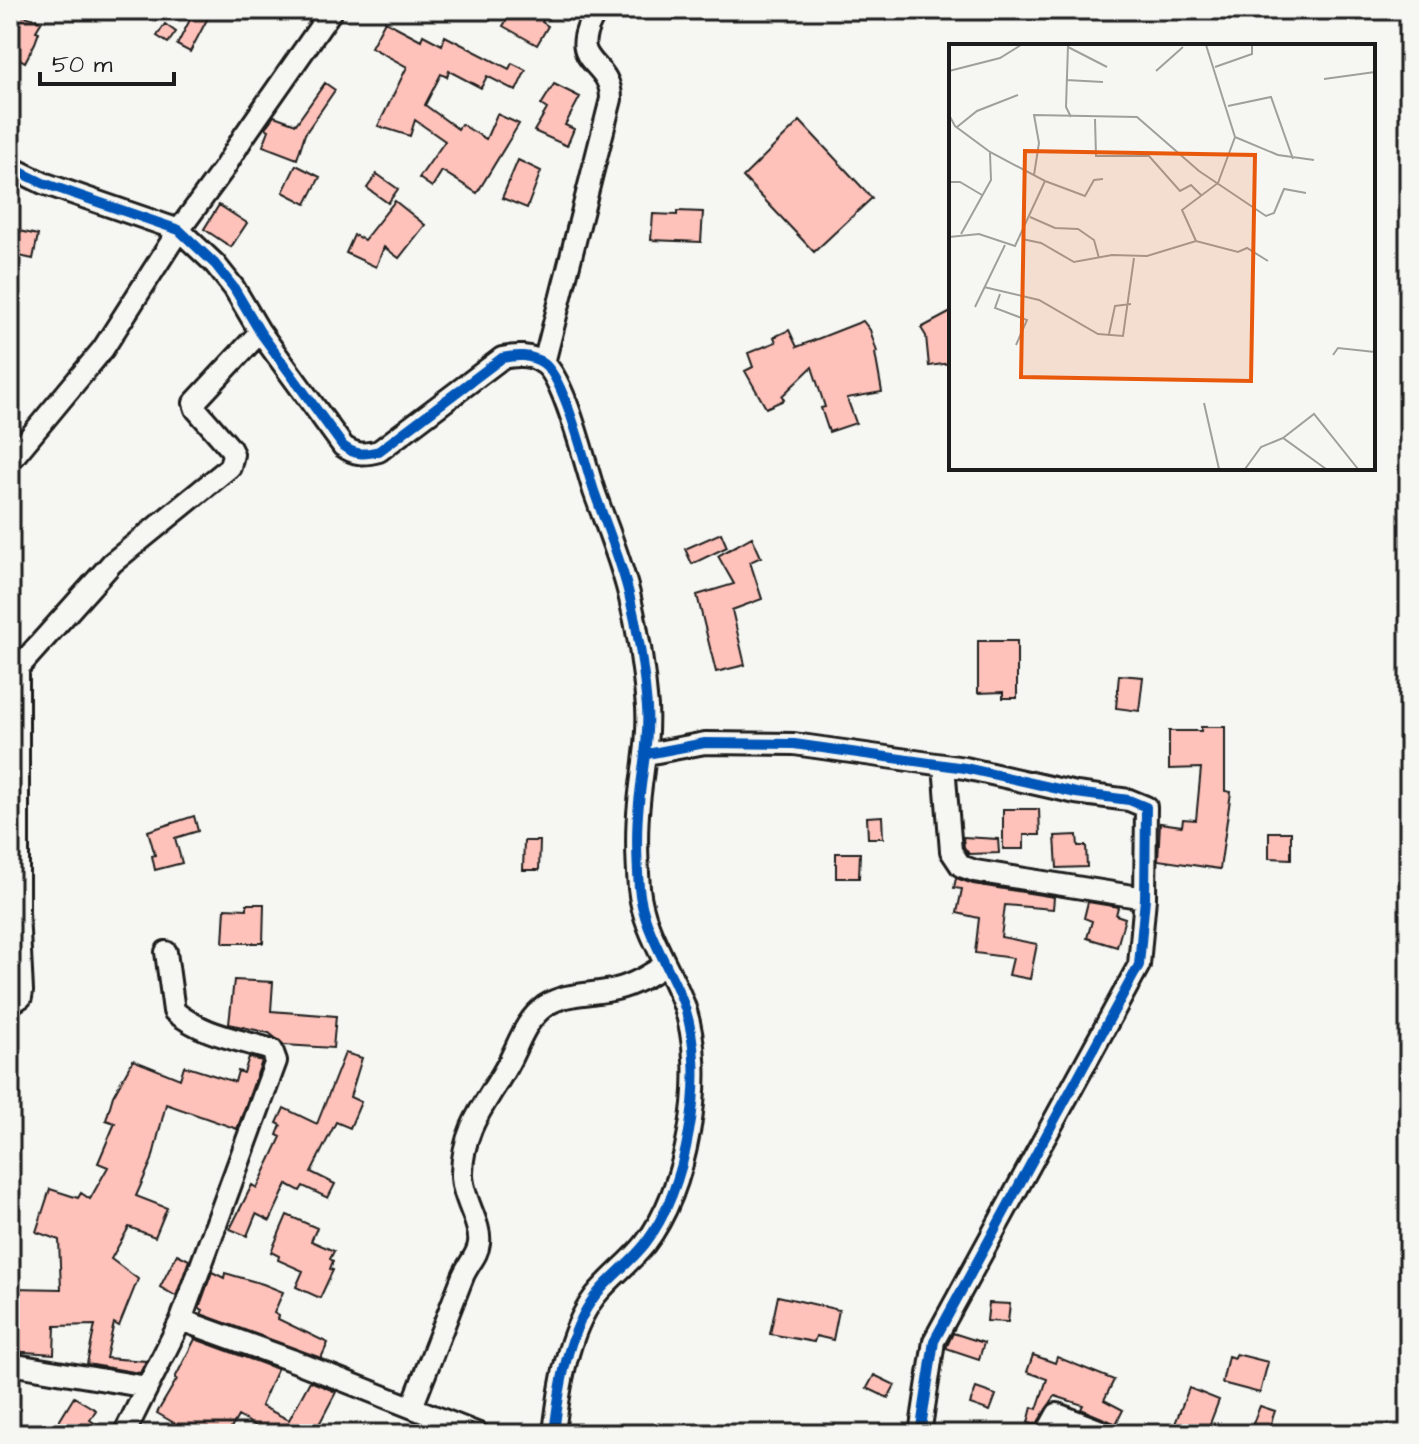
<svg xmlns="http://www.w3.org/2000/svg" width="1419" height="1444" font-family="'Architects Daughter',sans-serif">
	<rect width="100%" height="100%" fill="#f6f6f2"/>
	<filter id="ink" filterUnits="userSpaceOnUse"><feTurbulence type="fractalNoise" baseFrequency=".0125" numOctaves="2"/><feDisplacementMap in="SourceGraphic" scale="16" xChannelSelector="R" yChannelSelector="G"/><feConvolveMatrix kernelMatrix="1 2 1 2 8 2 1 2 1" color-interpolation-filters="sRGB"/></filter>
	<g filter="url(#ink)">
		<path fill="#fec2ba" stroke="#1c1c1c" stroke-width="2" d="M195,10H212L190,52L177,45Z
			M513,10H549L542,22L548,26L537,45L503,26Z
			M10,12L42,21L36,31L39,32L35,43L25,62L10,53Z
			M385,21L421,40L423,35L442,45L445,36L509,69L512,63L526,70L516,91L487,76L481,88L449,71L447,77L441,74L425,105L458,129L461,124L486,139L497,114L519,124L477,193L442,171L432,187L419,178L445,141L415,120L410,136L378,126L407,67L371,47Z
			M165,24L176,32L168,43L157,36Z
			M325,83L335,90L305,134L297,159L263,146L269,130L265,128L274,116L296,124Z
			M554,84L580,97L565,125L574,129L567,146L534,131L547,109L541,105Z
			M800,121L872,198L814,252L743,177Z
			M518,160L541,171L527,208L502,198Z
			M296,165L320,177L306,204L283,192Z
			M377,174L398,189L388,203L367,188Z
			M395,201L425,225L399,258L384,247L376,267L346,253L354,235L364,240Z
			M219,205L247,223L231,247L204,229Z
			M677,211L703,212L701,242L651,240L653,214L677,215Z
			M10,229L38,235L33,259L10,254Z
			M951,312V363L929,366L926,336L921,328Z
			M863,321L870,330L877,352L875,353L882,392L847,398L856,423L829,432L821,408L825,407L812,367L782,396L784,400L766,408L745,371L753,367L748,353L776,342L774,337L789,330L797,347Z
			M721,533L727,547L692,564L685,549Z
			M752,537L761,557L750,562L762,599L732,610L745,665L716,672L697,595L734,584L718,556Z
			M978,641H1017V698H1003V692L978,693Z
			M1119,675L1143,677L1139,711L1116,708Z
			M1201,727H1225V791L1231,792L1220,869L1158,860L1160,823L1182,826L1183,819L1196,820L1201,768L1169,769V731H1201Z
			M1003,809H1039L1040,835H1024V849H1003Z
			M194,816L198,831L175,838L182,863L155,870L152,856L155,855L148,831Z
			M882,816L883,838H868L867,817Z
			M1269,832H1291V859L1269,858Z
			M1077,835L1078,846H1086L1087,867L1057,868L1055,836Z
			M963,837L998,839L999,853L969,854L964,847Z
			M524,841H540L539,870H523Z
			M836,853H860L859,878H836Z
			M956,878L973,884L1054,897L1053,909L1005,905L1001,937L1037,944L1030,979L1009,975L1013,958L975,953L979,918L957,913L962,889L954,888Z
			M1088,902L1118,907L1116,915L1125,918L1117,947L1087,938L1092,921L1084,918Z
			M247,904H264L263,943H223L225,908L247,909Z
			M234,980L273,982L271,1011L336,1016L333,1048L284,1045L269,1033L229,1024Z
			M345,1053L362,1058L350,1097L361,1102L350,1128L336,1122L311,1172L335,1184L328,1198L303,1186L300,1191L287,1184L270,1221L256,1214L247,1236L230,1229L252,1185L257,1188L281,1137L277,1135L281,1125L277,1123L284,1108L317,1124Z
			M249,1057L262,1061L237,1129L166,1104L152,1160L136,1196L167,1208L155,1237L129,1227L111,1259L138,1279L119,1326L114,1323L106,1358L146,1361L140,1373L87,1364L95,1325L55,1326L54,1354L10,1351V1319H14V1288L61,1289L59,1240L36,1232L50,1189L78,1198L81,1193L90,1199L108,1167L98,1163L115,1123L106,1120L113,1096L133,1060L180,1079L184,1066L235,1082L238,1071L244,1073Z
			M287,1215L317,1228L311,1241L334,1251L330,1259L333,1261L330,1269L333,1270L320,1298L296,1287L303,1271L278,1260L279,1256L271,1252Z
			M177,1254L189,1260L176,1296L160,1287Z
			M212,1272L224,1278L225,1273L263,1284L283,1292L274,1313L279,1316L278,1319L328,1343L321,1358L201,1314L203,1310L199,1308Z
			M778,1296L839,1310L833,1340L816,1336L814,1342L770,1334Z
			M989,1303L1010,1304L1008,1322L987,1321Z
			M953,1333L984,1343L979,1359L946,1348Z
			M195,1339L277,1369L261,1406L289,1420L310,1381L336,1392L315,1432L319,1434H258L261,1429L238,1416L228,1434H193L157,1413L177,1379L175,1378Z
			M1236,1354L1268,1362L1260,1393L1222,1383L1228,1356L1235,1358Z
			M1033,1355L1055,1363L1057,1357L1114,1380L1104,1400L1123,1410L1116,1424L1081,1409L1083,1405L1055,1396L1036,1425L1028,1423L1032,1407L1037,1409L1047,1379L1027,1372Z
			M874,1375L895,1385L888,1398L867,1388Z
			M976,1388L996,1395L990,1411L970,1404Z
			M1189,1388L1219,1400L1206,1434H1185L1173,1429Z
			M74,1397L96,1410L90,1420L96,1424L90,1434H72L57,1425Z
			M1260,1406L1275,1411L1267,1434H1249Z"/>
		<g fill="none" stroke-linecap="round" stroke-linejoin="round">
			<g stroke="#1c1c1c" stroke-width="26">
				<path id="minor" d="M10,167L43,183L179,230L215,264L234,288L260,332L343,446C355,455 364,455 379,451L502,358C516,355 530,354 543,363C564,376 585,464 594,491C606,525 620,558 629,594C638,630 644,669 647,707C649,740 642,771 639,803C636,830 637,862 639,888C643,928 665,959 680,995C698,1036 697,1089 689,1132C682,1172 670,1211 645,1244C630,1263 610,1277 595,1296C567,1333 559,1389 554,1434
					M544,363L611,99C611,56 562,67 597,10
					M10,461L103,349L179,230L223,170L244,136L332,10
					M647,754L705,743L794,744L965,768L1076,793L1129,800L1146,807L1145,898L1139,965L934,1341L920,1434
					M944,765L951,851L961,866L975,871L1145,898
					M10,1004L21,997L22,991L18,912V668L112,563L230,467L233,454L230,448L196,409L194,403L260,332
					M181,1320L294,1361L479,1434
					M10,1364L147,1387
					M412,1407C429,1363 446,1319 463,1276C468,1264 478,1255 479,1243C482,1224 461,1197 462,1173C463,1124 489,1101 509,1062C520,1041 525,1021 545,1006C565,992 593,995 616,989C634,985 649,975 665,965
					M124,1434L181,1320L276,1061L272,1050C237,1039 203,1035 174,1011L166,952
					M1046,1434L1057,1414L1109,1434"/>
			</g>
			<use href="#minor" stroke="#f6f6f2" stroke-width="20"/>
			<g stroke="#f6f6f2" stroke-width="15">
				<path id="cycleway" d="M10,167L43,183L179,230L215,264L234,288L260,332L343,446C355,455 364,455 379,451L502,358C516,355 530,354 543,363C564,376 585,464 594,491C606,525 620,558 629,594C638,630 644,669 647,707C649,740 642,771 639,803C636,830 637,862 639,888C643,928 665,959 680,995C698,1036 697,1089 689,1132C682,1172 670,1211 645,1244C630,1263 610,1277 595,1296C567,1333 559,1389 554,1434
					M647,754L705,743L794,744L965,768L1076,793L1129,800L1146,807L1145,898L1139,965L934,1341L920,1434"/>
			</g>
			<use href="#cycleway" stroke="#0057b8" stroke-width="10"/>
		</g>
	</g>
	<g transform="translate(949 44)">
		<rect width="426" height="426" fill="#f6f6f2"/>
		<path fill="none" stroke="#9f9f9c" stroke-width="2" d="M119,1L117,63L122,73M119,3L158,23M266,23L303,10V1M0,27L51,14L72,1M207,27L234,3M375,35L426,28M117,36L154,38M279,62L322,53L344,115M0,71L6,82L41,108L96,137L136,152L145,136L154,135M146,75L147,112H200L231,147L242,141L253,152M8,83L28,67L69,51M286,93L329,111L365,116M85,131L90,99L85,71L188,73L250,127L317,172L325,169L335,145L357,149M0,138H11L33,151M81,173L106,184L129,185L145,196L150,214M12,190L42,136L41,109M0,193L30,190L66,202L96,137M73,195L92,199L125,218L163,211L198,212L247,197L289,208L298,204L319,217M247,197L233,166L269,139L286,93L257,1M35,243L90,256L149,290L174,292L185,214M51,250L46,264L78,276L67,301M26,263L56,201M160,290L166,262L182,260M384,311L389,304L426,308M255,359L270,425M334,394L365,370L409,425M296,425L312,403L334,394L377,425"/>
		<path fill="#e8590c" fill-opacity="0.15" stroke="#e8590c" stroke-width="4" d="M76,107L306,111L302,337L72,333Z"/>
		<rect width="426" height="426" fill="none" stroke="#1c1c1c" stroke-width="4"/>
	</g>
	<rect width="1419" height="1444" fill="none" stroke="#f6f6f2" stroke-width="40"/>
	<rect x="20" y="20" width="1379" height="1404" fill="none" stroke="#1c1c1c" stroke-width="3" filter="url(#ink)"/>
	<path d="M40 72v12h134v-12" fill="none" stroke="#1c1c1c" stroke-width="4"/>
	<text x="52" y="72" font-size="24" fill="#1c1c1c" stroke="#f6f6f2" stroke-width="6" paint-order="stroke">50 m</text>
</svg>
